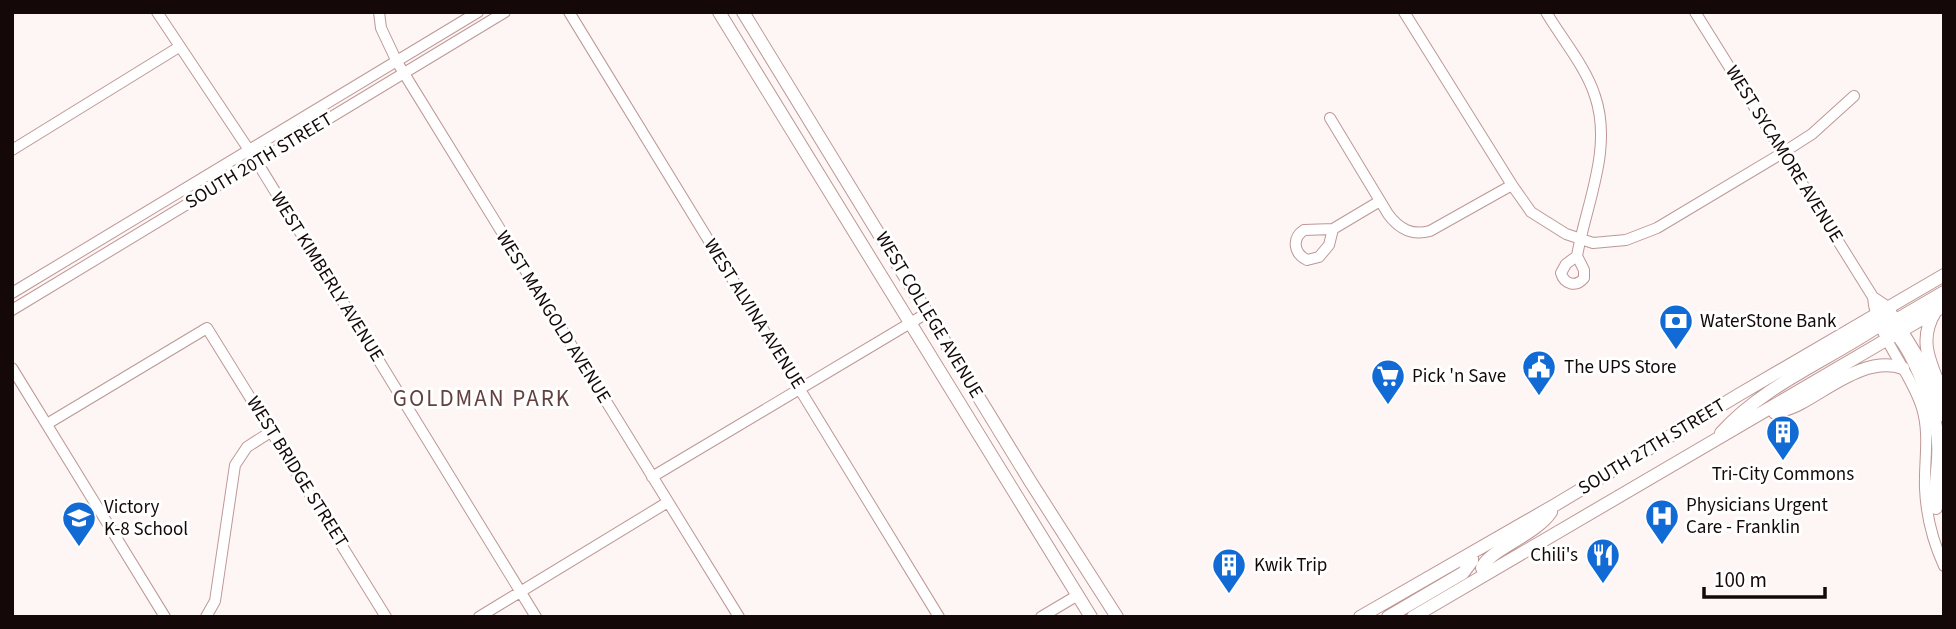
<svg xmlns="http://www.w3.org/2000/svg" width="1956" height="629" font-family="'Source Sans 3',sans-serif">
	<rect width="100%" height="100%" fill="#fef6f5"/>
	<g fill="none" stroke-linecap="round" stroke-linejoin="round">
		<g stroke="#be9795" stroke-width="12">
			<path id="minor" d="M157,12L257,162L536,617
				M379,12L381,28L397,62L739,617
				M569,12L939,617
				M1404,12L1512,185L1531,212L1566,234L1593,243L1626,240L1657,228L1784,152L1812,134L1854,96
				M1546,12C1562,39 1586,67 1595,96C1613,149 1586,204 1577,256L1584,270V278C1576,288 1564,284 1561,273L1566,264L1577,256
				M1695,12L1873,297L1888,307L1926,369L1944,417
				M1330,118L1388,214C1399,229 1412,236 1430,231L1512,185
				M12,150L179,47
				M1333,229L1329,245L1319,257L1307,260C1293,253 1292,238 1304,230L1333,229L1380,201
				M12,293L478,12
				M1873,297C1876,337 1910,369 1922,408C1930,435 1924,461 1925,488C1926,514 1933,542 1944,566
				M12,310L505,12
				M12,368L165,617
				M47,424L207,328L386,617
				M652,477L927,313
				M1938,502L1944,479
				M206,617L215,601L235,465L247,447L272,431
				M479,617L668,502
				M1041,617L1078,595"/>
		</g>
		<g stroke="#be9795" stroke-width="14">
			<path id="major" d="M719,12L1091,617
				M743,12L1030,481L1117,617
				M1935,312C1916,343 1933,367 1944,397
				M1877,317C1909,333 1936,408 1938,442C1940,464 1933,486 1936,508
				M1889,332L1896,320L1944,292
				M1775,413C1784,410 1793,408 1801,403C1831,387 1867,356 1903,368
				M1943,413L1944,410
				M1721,433C1764,385 1827,361 1880,325L1884,321L1888,307
				M1485,574L1482,568C1487,551 1536,535 1551,512
				M1360,617L1555,505L1740,394L1944,275
				M1388,617L1463,573L1472,561V553
				M1413,617L1944,306"/>
		</g>
		<use href="#minor" stroke="#fff" stroke-width="10"/>
		<use href="#major" stroke="#fff" stroke-width="12"/>
	</g>
	<defs>
		<g id="bank-pin" transform="scale(1.75)"><path d="M0 17L-7.5 6A9.5 9.5 0 1 1 7.5 6Z" fill="#126bd4" stroke="#fff"/><path d="M-6-4H6V4H-6ZM0-2.3a2.3 2.3 0 1 0 0 4.6a2.3 2.3 0 1 0 0-4.6Z" fill="#fff"/></g>
		<g id="civic-pin" transform="scale(1.75)"><path d="M0 17L-7.5 6A9.5 9.5 0 1 1 7.5 6Z" fill="#126bd4" stroke="#fff"/><path d="M-.6-6.5H3V-4.5H.6V-3L4-1V1h2V6H-6V1h2V-1L-.6-3ZM-1.2 2.5V6h2.4V2.5Z" fill="#fff"/></g>
		<g id="supermarket-pin" transform="scale(1.75)"><path d="M0 17L-7.5 6A9.5 9.5 0 1 1 7.5 6Z" fill="#126bd4" stroke="#fff"/><path d="M-6-5.5h2.5l.6 2H6L4.5 2H-2.5L-4.4-4H-6ZM-1.5 3.2a1.3 1.3 0 1 0 .1 0ZM3 3.2a1.3 1.3 0 1 0 .1 0Z" fill="#fff"/></g>
		<g id="building-pin" transform="scale(1.75)"><path d="M0 17L-7.5 6A9.5 9.5 0 1 1 7.5 6Z" fill="#126bd4" stroke="#fff"/><path d="M-4-6H4V6H1V3H-1V6H-4ZM-2.5-4.3h1.7v1.8h-1.7ZM.8-4.3h1.7v1.8H.8ZM-2.5-1h1.7V.8h-1.7ZM.8-1h1.7V.8H.8Z" fill="#fff"/></g>
		<g id="hospital-pin" transform="scale(1.75)"><path d="M0 17L-7.5 6A9.5 9.5 0 1 1 7.5 6Z" fill="#126bd4" stroke="#fff"/><path d="M-5-5h3v3.5h4V-5h3V5h-3V1.5h-4V5h-3Z" fill="#fff"/></g>
		<g id="school-pin" transform="scale(1.75)"><path d="M0 17L-7.5 6A9.5 9.5 0 1 1 7.5 6Z" fill="#126bd4" stroke="#fff"/><path d="M0-5L7-2L0 1L-7-2ZM-4 1L0 2.5L4 1V4Q0 6-4 4Z" fill="#fff"/></g>
		<g id="restaurant-pin" transform="scale(1.75)"><path d="M0 17L-7.5 6A9.5 9.5 0 1 1 7.5 6Z" fill="#126bd4" stroke="#fff"/><path d="M-5-6h1v4h1v-4h1v4h1v-4h1v5L-1.5 .5V6h-2V.5L-5-1ZM5-6V6H3V1.5H1.5Q1.5-4 5-6Z" fill="#fff"/></g>
	</defs>
	<g fill-rule="evenodd">
		<use href="#bank-pin" x="1676" y="321"/>
		<use href="#civic-pin" x="1539" y="367"/>
		<use href="#supermarket-pin" x="1388" y="376"/>
		<use href="#building-pin" x="1783" y="432"/>
		<use href="#hospital-pin" x="1662" y="516"/>
		<use href="#school-pin" x="79" y="518"/>
		<use href="#restaurant-pin" x="1603" y="555"/>
		<use href="#building-pin" x="1229" y="565"/>
	</g>
	<g text-anchor="middle" dominant-baseline="central" stroke-width="6" stroke-linejoin="round" paint-order="stroke">
		<g font-size="19" fill="#150808" stroke="#fff">
			<text transform="translate(1784 154) rotate(58)">WEST SYCAMORE AVENUE</text>
			<text transform="translate(259 161) rotate(-31)">SOUTH 20TH STREET</text>
			<text transform="translate(327 277) rotate(58)">WEST KIMBERLY AVENUE</text>
			<text transform="translate(754 314) rotate(58)">WEST ALVINA AVENUE</text>
			<text transform="translate(929 315) rotate(59)">WEST COLLEGE AVENUE</text>
			<text transform="translate(553 317) rotate(58)">WEST MANGOLD AVENUE</text>
			<text transform="translate(1652 447) rotate(-31)">SOUTH 27TH STREET</text>
			<text transform="translate(297 472) rotate(58)">WEST BRIDGE STREET</text>
		</g>
		<g font-size="19" fill="#150808" stroke="#fff" text-anchor="start">
			<text x="1700" y="321">WaterStone Bank</text>
			<text x="1564" y="367">The UPS Store</text>
			<text x="1412" y="376">Pick 'n Save</text>
			<text x="1783" y="474" text-anchor="middle">Tri-City Commons</text>
			<text x="1686" y="505">Physicians Urgent<tspan x="1686" dy="22">Care - Franklin</tspan></text>
			<text x="104" y="507">Victory<tspan x="104" dy="22">K-8 School</tspan></text>
			<text x="1578" y="555" text-anchor="end">Chili's</text>
			<text x="1254" y="565">Kwik Trip</text>
		</g>
		<g font-size="23" letter-spacing="2" fill="#62413f" stroke="#fff">
			<text x="482" y="398">GOLDMAN PARK</text>
		</g>
	</g>
	<rect width="1956" height="629" fill="none" stroke="#150808" stroke-width="28"/>
	<path d="M1704 587v10h121v-10" fill="none" stroke="#150808" stroke-width="3.5"/>
	<text x="1714" y="587" font-size="21" fill="#150808" stroke="#ffffff" stroke-width="5" paint-order="stroke">100 m</text>
</svg>
